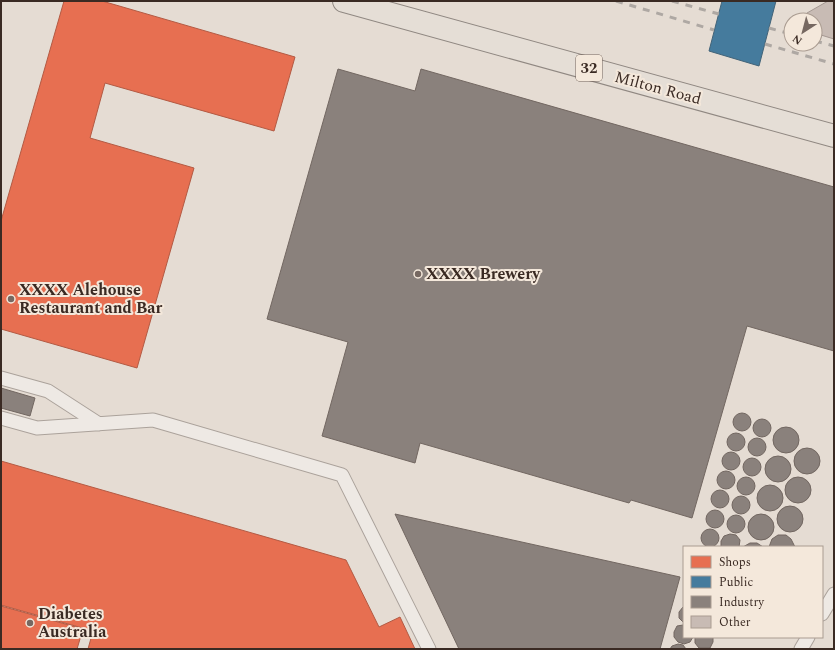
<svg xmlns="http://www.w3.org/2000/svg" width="835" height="650" font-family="Spectral,serif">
	<rect width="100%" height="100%" fill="#e5dcd3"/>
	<path fill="#e76f51" stroke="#b35a43" d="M64,1H102L295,57L274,131L105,83L90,138L194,168L137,368L1,329V221Z
		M1,461L346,560L379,627L400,617L415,649H88L93,631L1,605Z
		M1,606L83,629L77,649H1Z"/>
	<path fill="#457b9d" stroke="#426378" d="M722,1H776L759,66L709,51Z"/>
	<path fill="#8a817c" stroke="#726761" d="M338,69L415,91L421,69L834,187V351L747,326L692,518L631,500L629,503L420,443L415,463L322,436L348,342L267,319Z
		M1,388L35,398L30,416L1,408Z
		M733 422a9 9 0 1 1 18 0a9 9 0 1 1-18 0Z
		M753 428a9 9 0 1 1 18 0a9 9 0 1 1-18 0Z
		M773 440a13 13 0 1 1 26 0a13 13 0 1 1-26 0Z
		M727 442a9 9 0 1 1 18 0a9 9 0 1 1-18 0Z
		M748 447a9 9 0 1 1 18 0a9 9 0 1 1-18 0Z
		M794 461a13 13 0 1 1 26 0a13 13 0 1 1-26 0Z
		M722 461a9 9 0 1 1 18 0a9 9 0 1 1-18 0Z
		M765 469a13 13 0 1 1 26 0a13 13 0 1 1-26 0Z
		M743 467a9 9 0 1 1 18 0a9 9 0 1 1-18 0Z
		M717 480a9 9 0 1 1 18 0a9 9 0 1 1-18 0Z
		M737 486a9 9 0 1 1 18 0a9 9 0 1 1-18 0Z
		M785 490a13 13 0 1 1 26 0a13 13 0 1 1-26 0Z
		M757 498a13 13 0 1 1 26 0a13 13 0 1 1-26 0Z
		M711 499a9 9 0 1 1 18 0a9 9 0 1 1-18 0Z
		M732 505a9 9 0 1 1 18 0a9 9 0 1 1-18 0Z
		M777 519a13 13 0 1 1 26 0a13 13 0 1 1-26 0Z
		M706 519a9 9 0 1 1 18 0a9 9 0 1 1-18 0Z
		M748 527a13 13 0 1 1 26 0a13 13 0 1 1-26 0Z
		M395,514L680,577L660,649H459Z
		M727 524a9 9 0 1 1 18 0a9 9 0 1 1-18 0Z
		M701 538a9 9 0 1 1 18 0a9 9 0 1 1-18 0Z
		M730,534L736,535L740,540L739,547H721V541L724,536Z
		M778,535H786L791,539L795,547H769L772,539Z
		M750,543H757L763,547H743Z
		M683,607H684V623L679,618V612Z
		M683,625L684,637H693L690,642L684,644L678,642L674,637V632L677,626Z
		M695,637H713V642L710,648H699L695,643Z
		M678,644L683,645L686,649H670L672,646Z"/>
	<path fill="#c8bbb4" stroke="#a59892" d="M828,1H834V39L821,35L815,26V20H812L807,13Z"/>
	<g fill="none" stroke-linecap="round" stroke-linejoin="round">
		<g stroke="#aba29b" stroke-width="15">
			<path id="service" d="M1,378L48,391L99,424
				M1,418L37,428L153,420L342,475L429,649
				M822,614L834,594
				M801,649L808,637"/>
		</g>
		<g stroke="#908882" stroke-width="24">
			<path id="primary" d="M344,1L834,136"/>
		</g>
		<use href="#service" stroke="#eee9e4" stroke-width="13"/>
		<use href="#primary" stroke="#e5ded6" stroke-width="22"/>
		<path stroke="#aea8a3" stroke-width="3" stroke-dasharray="7 7" stroke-linecap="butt" d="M616,1L714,30
			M672,1L719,14
			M769,28L791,34
			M815,41L834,46
			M765,44L834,64"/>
	</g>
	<g fill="#766861" stroke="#f4e8db" stroke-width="1.5">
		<circle cx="418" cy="274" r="4"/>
		<circle cx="11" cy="299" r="4"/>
		<circle cx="30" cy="623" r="4"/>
	</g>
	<g text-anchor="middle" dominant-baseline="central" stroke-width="4" stroke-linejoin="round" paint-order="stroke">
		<rect fill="#f4e8db" stroke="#72635a" stroke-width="1" x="576" y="55" width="26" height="26" rx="3"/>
		<g font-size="15" font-weight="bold" fill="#3a2a23">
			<text x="589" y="68">32</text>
		</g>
		<g font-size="16" fill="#3a2a23" stroke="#f4e8db">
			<text transform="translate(658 88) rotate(15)">Milton Road</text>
		</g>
		<g font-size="16" font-weight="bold" fill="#3a2a23" stroke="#f4e8db" text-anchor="start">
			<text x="426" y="274">XXXX Brewery</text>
			<text x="19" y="290">XXXX Alehouse<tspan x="19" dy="18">Restaurant and Bar</tspan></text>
			<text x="38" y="614">Diabetes<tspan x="38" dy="18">Australia</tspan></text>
		</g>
	</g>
	<rect width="835" height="650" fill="none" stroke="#3a2a23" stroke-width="4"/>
	<rect x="683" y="546" width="140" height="92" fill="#f4e8db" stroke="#aa9c91"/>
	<rect x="691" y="556" width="20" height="12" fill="#e76f51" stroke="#aa9c91"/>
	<text x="719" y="566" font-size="12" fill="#3a2a23">Shops</text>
	<rect x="691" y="576" width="20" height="12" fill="#457b9d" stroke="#aa9c91"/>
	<text x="719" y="586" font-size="12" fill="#3a2a23">Public</text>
	<rect x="691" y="596" width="20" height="12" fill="#8a817c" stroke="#aa9c91"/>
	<text x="719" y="606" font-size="12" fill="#3a2a23">Industry</text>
	<rect x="691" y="616" width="20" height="12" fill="#c8bbb4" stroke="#aa9c91"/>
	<text x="719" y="626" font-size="12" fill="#3a2a23">Other</text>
	<g transform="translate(803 32) rotate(216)"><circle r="19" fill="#f4e8db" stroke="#aa9c91"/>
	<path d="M0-3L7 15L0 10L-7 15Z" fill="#766861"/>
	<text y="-6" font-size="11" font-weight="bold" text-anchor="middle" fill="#3a2a23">N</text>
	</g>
</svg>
